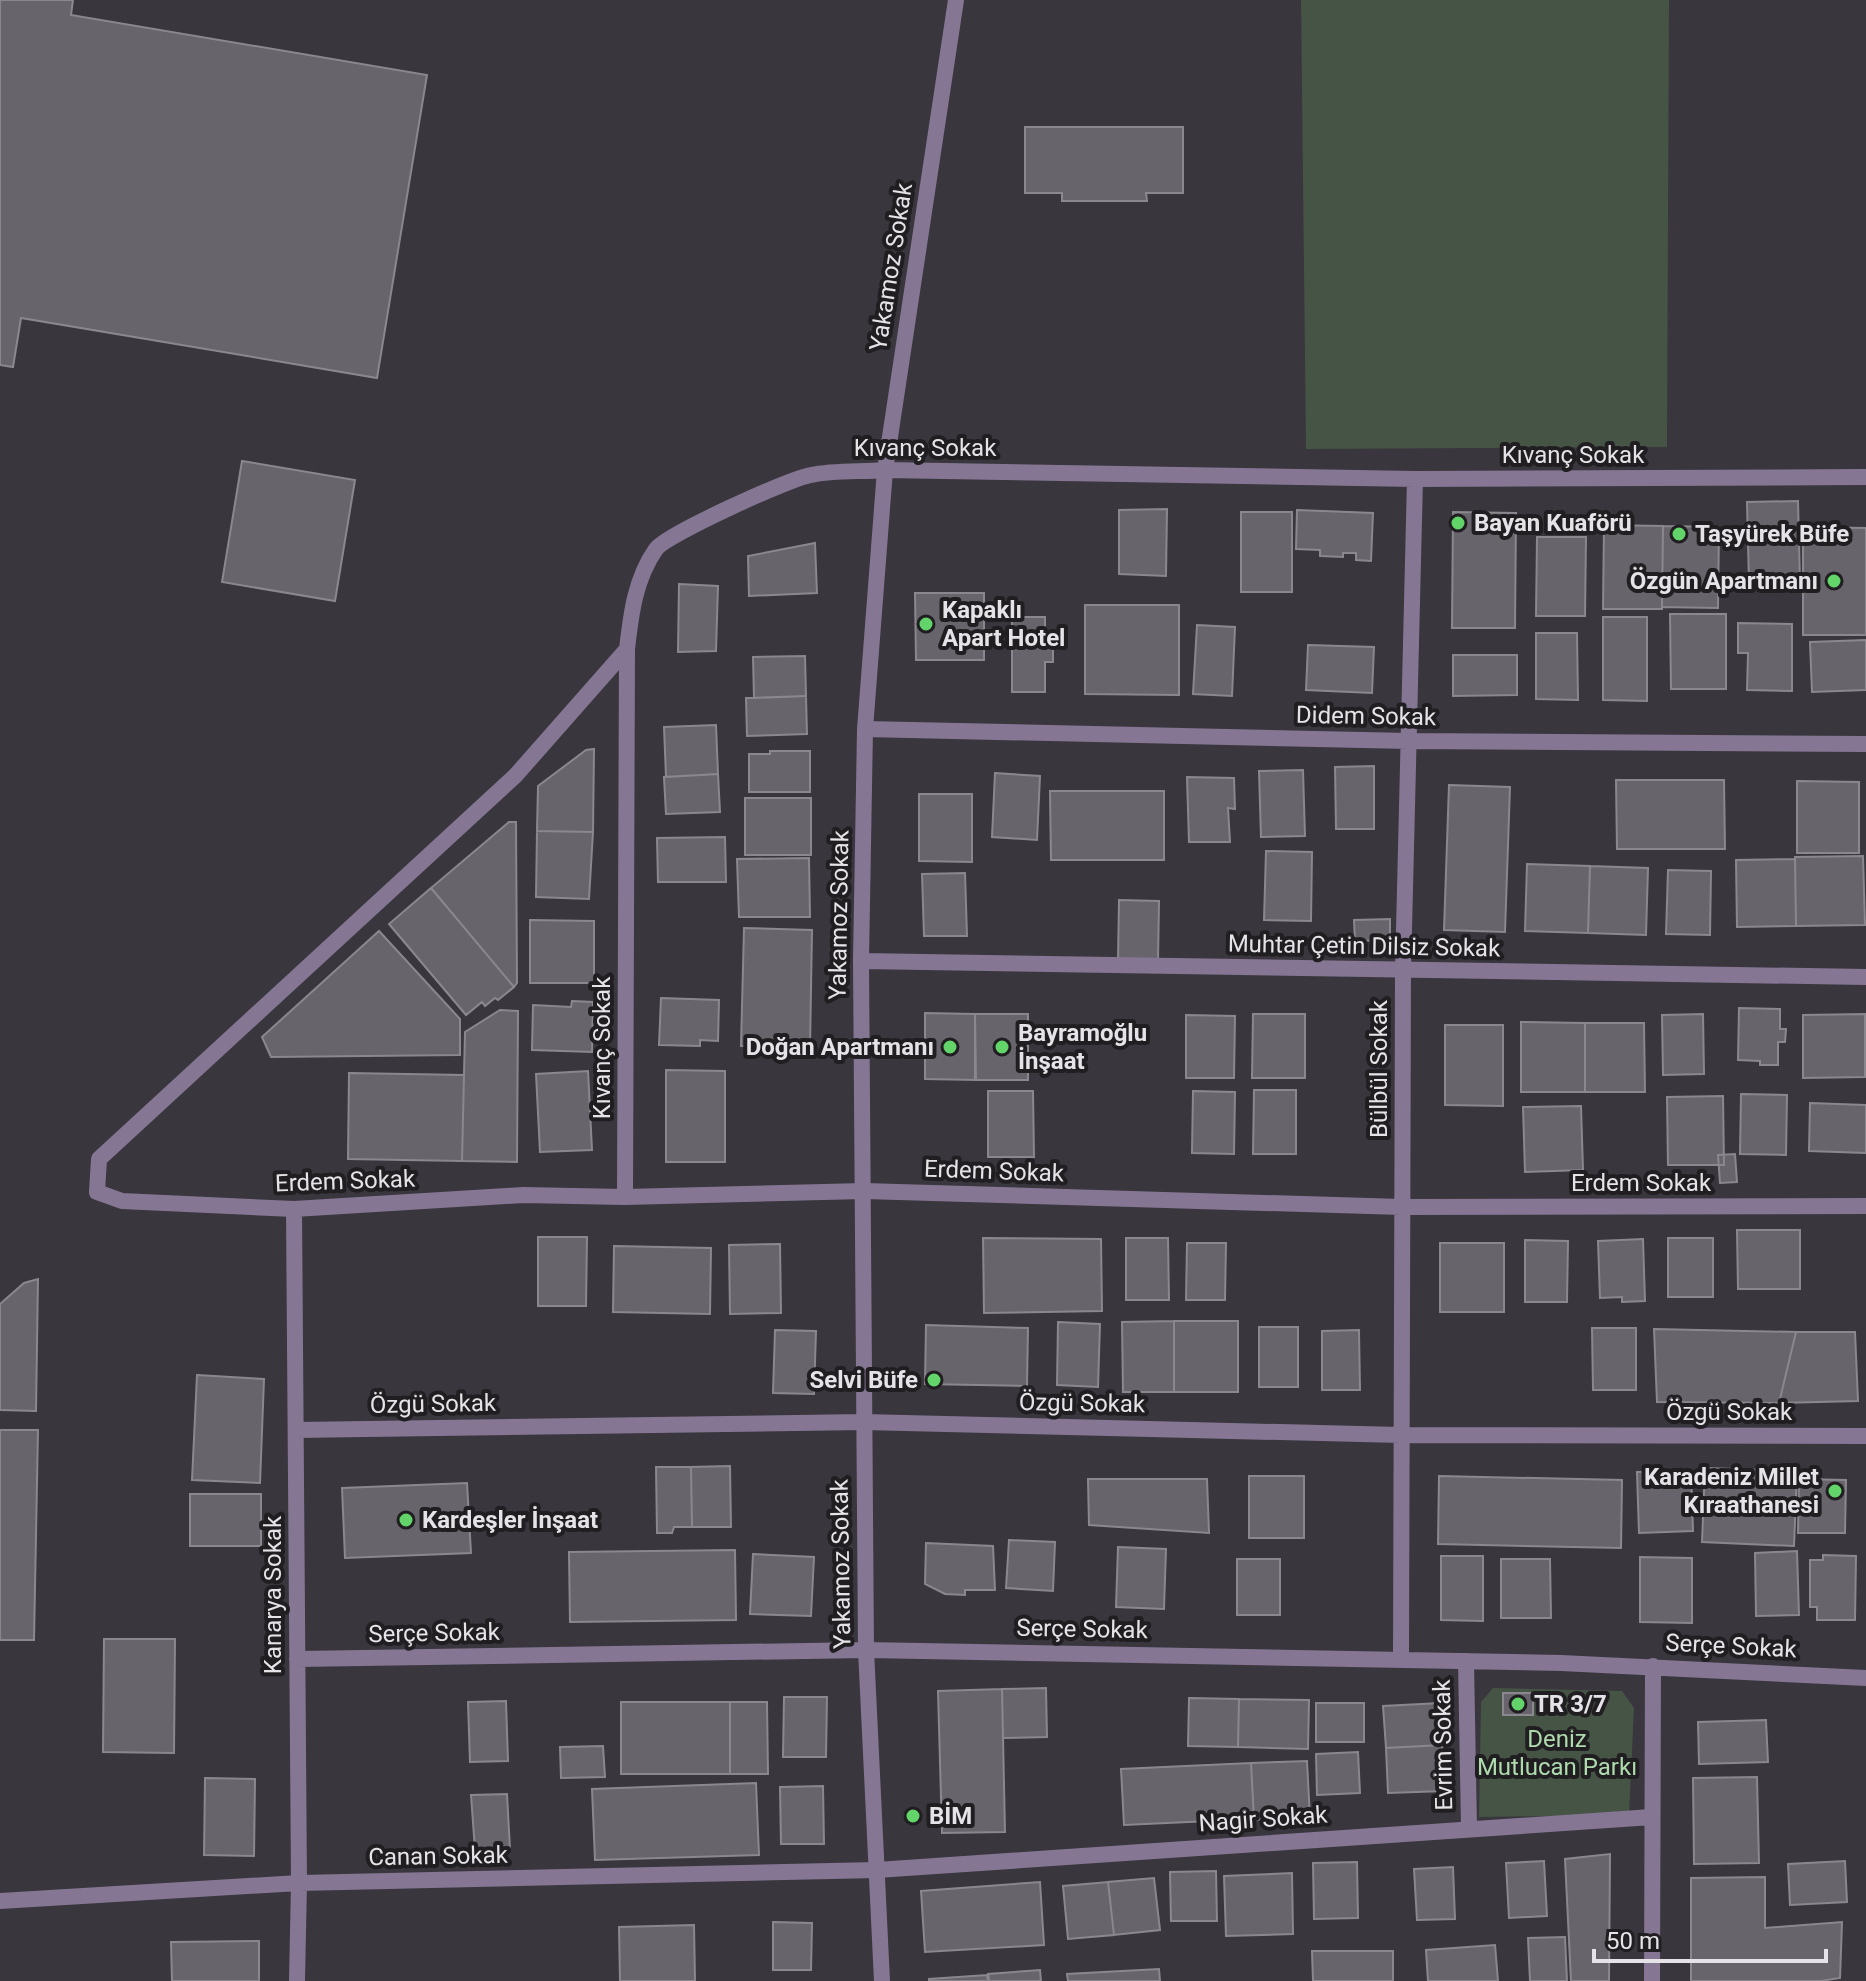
<svg xmlns="http://www.w3.org/2000/svg" width="1866" height="1981" font-family="Roboto,sans-serif">
	<rect width="100%" height="100%" fill="#39363d"/>
	<path fill="#465446" d="M1301,0H1669L1667,447L1306,449Z
		M1493,1688L1622,1691L1634,1708L1629,1815L1479,1817L1481,1702Z"/>
	<path fill="#67646b" stroke="#8b878f" stroke-width="2" d="M0,0H73L71,15L427,75L377,378L21,318L13,367L0,365Z
		M1025,127H1183V193H1146L1147,201H1062V193H1025Z
		M242,461L355,480L335,601L222,582Z
		M1798,501L1800,582L1749,583L1747,502Z
		M1167,509L1166,576L1119,574V510Z
		M1297,510L1373,513L1371,561L1356,560V553H1343V557L1320,556V550L1296,549Z
		M1241,512H1292V592H1241Z
		M1453,512L1516,513L1515,628H1452Z
		M1604,525L1663,526L1662,609H1603Z
		M1663,526L1719,527L1718,608L1662,607Z
		M1803,527L1866,528V635H1803Z
		M1537,537H1586L1585,616H1536Z
		M815,543L817,593L749,596L748,556Z
		M679,584L718,586L716,651L678,652Z
		M915,593H984V660H916Z
		M1085,605H1179V695L1085,694Z
		M1670,614H1726V689H1671Z
		M1012,617H1045V639H1053V662H1045V692H1012Z
		M1603,617H1647V701L1603,700Z
		M1738,623L1792,624V691L1747,690L1748,653H1738Z
		M1197,625L1235,627L1232,696L1193,694Z
		M1536,633H1577L1578,700L1536,699Z
		M1866,640V690L1812,692L1810,642Z
		M1308,645L1374,647L1372,693L1306,690Z
		M1453,655H1517V695L1453,696Z
		M805,656L806,696L754,698L753,657Z
		M806,696L807,734L747,736L746,698Z
		M716,725L718,774L666,777L664,727Z
		M594,749L593,832L537,831L538,786L586,750Z
		M770,751H810V792H749V754H770Z
		M1374,766V829H1336L1335,767Z
		M1303,770L1305,836L1261,837L1259,771Z
		M995,773L1040,776L1037,840L992,837Z
		M718,774L720,812L666,814L664,777Z
		M1187,777L1234,778L1235,809L1228,808L1230,842H1189Z
		M1616,780H1724L1725,849H1617Z
		M1797,781L1859,782V853H1797Z
		M1449,785L1510,787L1505,932L1444,930Z
		M1050,791H1164V860H1051Z
		M919,794H972V862L919,861Z
		M745,798H811V855H745Z
		M509,822H516L517,983L514,987L431,888Z
		M537,831L593,832L589,899L536,897Z
		M725,837L726,882H658L657,838Z
		M1266,851L1312,852L1311,921L1264,920Z
		M1863,856L1865,925L1796,926L1795,857Z
		M809,858L810,917H739L737,859Z
		M1795,859L1796,926L1737,927L1736,860Z
		M1527,864L1590,866L1588,933L1525,931Z
		M1590,866L1648,868L1646,935L1588,933Z
		M1668,870L1711,871L1710,935L1666,934Z
		M965,873L967,936H924L922,874Z
		M431,888L514,987L498,1000L495,998L485,1006L482,1002L466,1015L389,924Z
		M1119,900L1159,901L1158,962L1118,961Z
		M1390,919V940L1355,941L1354,920Z
		M530,920L594,921V983H530Z
		M744,928L812,930L810,1047L741,1046Z
		M379,931L460,1019V1055L271,1057L262,1037Z
		M661,998L719,1000L718,1041L700,1040V1046L659,1045Z
		M572,1001L593,1002L592,1052L532,1050L533,1005L571,1007Z
		M1739,1008L1780,1009V1029H1786L1785,1042H1778V1065H1760V1061L1738,1060Z
		M500,1010L518,1011L517,1162L462,1161L465,1032Z
		M925,1013L975,1014L976,1080L925,1079Z
		M975,1014H1028V1080H975Z
		M1253,1014H1305V1078H1252Z
		M1703,1014L1704,1074L1663,1075L1662,1015Z
		M1865,1014V1077L1803,1078V1015Z
		M1186,1015L1235,1016L1234,1078H1186Z
		M1521,1022L1585,1023V1092H1521Z
		M1585,1023H1644L1645,1092H1585Z
		M1445,1025H1503V1106L1445,1105Z
		M666,1070L725,1071V1162H666Z
		M588,1071L592,1150L540,1152L536,1074Z
		M349,1073L464,1075L462,1161L348,1159Z
		M1254,1090H1296V1154H1253Z
		M988,1091H1033L1034,1157H988Z
		M1193,1091L1235,1092L1234,1154L1192,1153Z
		M1741,1094L1787,1095L1786,1155L1740,1154Z
		M1723,1096L1724,1165H1668L1667,1097Z
		M1810,1103L1866,1105V1153L1809,1151Z
		M1581,1106L1583,1170L1525,1172L1523,1107Z
		M1735,1154L1737,1182L1720,1183L1718,1155Z
		M1737,1230H1800V1289H1738Z
		M538,1237H587L586,1306H538Z
		M983,1238L1101,1239L1102,1311L984,1313Z
		M1126,1238H1168L1169,1300H1126Z
		M1668,1238H1713V1297H1668Z
		M1643,1239L1645,1301L1622,1302V1297L1600,1298L1598,1241Z
		M1525,1240L1568,1241L1567,1302H1525Z
		M1187,1243H1226L1225,1300H1186Z
		M1440,1243H1504V1312H1440Z
		M780,1244L781,1313L730,1314L729,1245Z
		M614,1246L711,1248L710,1314L613,1312Z
		M38,1279L36,1411L0,1410V1304L24,1283Z
		M1174,1321H1238V1392H1174Z
		M1174,1321V1392H1123L1122,1322Z
		M1058,1322L1100,1324L1098,1387L1057,1385Z
		M926,1325L1028,1328L1027,1386L925,1384Z
		M1259,1327H1298V1387H1259Z
		M1592,1328H1636V1390H1593Z
		M1654,1329L1796,1332L1779,1403L1657,1402Z
		M775,1330L816,1331L814,1394L773,1393Z
		M1359,1330L1360,1390H1322V1331Z
		M1796,1332H1855L1858,1401L1779,1403Z
		M197,1375L264,1379L260,1483L192,1480Z
		M0,1430H38L34,1640H0Z
		M730,1466L731,1527H692L691,1467Z
		M656,1467H691L692,1527H674L672,1533H657Z
		M1705,1468L1797,1471L1794,1546L1702,1542Z
		M1691,1471L1693,1531L1639,1533L1637,1472Z
		M1249,1476H1304V1538H1249Z
		M1439,1476L1622,1480L1621,1548L1438,1544Z
		M1088,1479H1207L1209,1533L1089,1525Z
		M1799,1479L1846,1480L1845,1533H1798Z
		M467,1483L471,1553L345,1558L342,1488Z
		M190,1494H261V1546H190Z
		M1009,1540L1055,1542L1053,1591L1006,1588Z
		M926,1543L993,1546L995,1590H965V1595L945,1594L925,1584Z
		M1118,1547L1166,1549L1164,1609L1116,1607Z
		M735,1550L736,1620L570,1622L569,1552Z
		M1797,1551L1799,1615L1756,1616L1755,1553Z
		M753,1554L814,1557L811,1616L750,1614Z
		M1823,1555L1856,1556L1855,1620H1817V1607H1810V1560H1823Z
		M1441,1556H1483V1621L1441,1620Z
		M1640,1557L1692,1558V1623L1640,1622Z
		M1237,1559H1280V1615H1237Z
		M1501,1559H1550L1551,1618H1501Z
		M104,1639H175L174,1753L103,1752Z
		M1046,1688L1047,1737L1003,1738L1002,1689Z
		M1002,1689L1005,1832L942,1833L938,1691Z
		M1503,1693H1533V1715H1503Z
		M784,1697H827L826,1757H783Z
		M1189,1698L1239,1699L1238,1747L1188,1746Z
		M1239,1699L1309,1700L1308,1749L1238,1747Z
		M506,1701L508,1761L470,1762L468,1702Z
		M621,1702H730V1774H621Z
		M730,1702H767L768,1774H730Z
		M1316,1703H1364V1742H1316Z
		M1440,1703L1442,1745L1386,1748L1383,1706Z
		M1766,1720L1768,1762L1699,1764L1698,1722Z
		M1442,1745L1445,1791L1388,1793L1386,1748Z
		M603,1746L605,1777L561,1778L560,1747Z
		M1358,1752L1360,1793L1317,1795L1316,1754Z
		M1307,1761L1310,1818L1254,1820L1251,1763Z
		M1251,1763L1254,1819L1124,1825L1121,1769Z
		M1757,1777L1759,1863L1694,1864L1693,1778Z
		M205,1778L255,1779L254,1856L204,1855Z
		M756,1783L759,1855L595,1860L592,1789Z
		M823,1786L824,1844H781L780,1787Z
		M507,1794L510,1849L475,1850L471,1795Z
		M1610,1854L1609,1981H1571L1565,1859Z
		M1544,1861L1547,1916L1509,1918L1506,1863Z
		M1845,1861L1847,1902L1790,1905L1788,1864Z
		M1357,1862L1358,1918L1314,1919L1313,1863Z
		M1453,1867L1455,1919L1417,1920L1414,1869Z
		M1216,1871L1217,1921H1171L1170,1872Z
		M1292,1873L1293,1934L1226,1936L1224,1876Z
		M1765,1877V1928L1842,1922L1840,1978L1821,1981H1691V1878Z
		M1154,1878L1160,1930L1114,1935L1108,1882Z
		M1040,1882L1044,1945L925,1952L921,1891Z
		M1108,1882L1114,1935L1068,1939L1063,1886Z
		M773,1922L812,1923L811,1970H773Z
		M694,1925L695,1981H620L619,1927Z
		M1565,1937L1567,1981H1530L1528,1938Z
		M259,1941V1981H172L171,1942Z
		M1495,1945L1498,1981H1428L1426,1950Z
		M1312,1951H1393V1981H1313Z
		M1159,1969L1160,1981H1068L1067,1974Z
		M1040,1970L1041,1981H989L988,1974Z
		M987,1975L988,1981H929V1979Z"/>
	<g fill="none" stroke-linecap="round" stroke-linejoin="round">
		<path stroke="#857694" stroke-width="16" d="M627,649L516,775L99,1159L97,1192L122,1201L294,1209L523,1195L625,1197L864,1191L1402,1207L1866,1206
			M865,729L1409,741L1866,744
			M861,961L1866,977
			M625,1197L627,649C631,614 635,579 656,549C667,534 789,479 811,475C834,470 861,472 885,470L1415,479L1866,477
			M294,1209L299,1883L297,1981
			M296,1430L863,1422L1401,1435L1866,1436
			M297,1659L866,1650L1561,1663L1866,1678
			M1401,1659L1403,971L1415,479
			M1466,1661L1469,1828
			M0,1901L299,1883L877,1870L1652,1817
			M882,1981L866,1650L861,961L865,729L885,470L956,0
			M1652,1981L1653,1666"/>
	</g>
	<g fill="#62d469" stroke="#201e21" stroke-width="3">
		<circle cx="1458" cy="523" r="8"/>
		<circle cx="1679" cy="534" r="8"/>
		<circle cx="1834" cy="581" r="8"/>
		<circle cx="926" cy="624" r="8"/>
		<circle cx="950" cy="1047" r="8"/>
		<circle cx="1002" cy="1047" r="8"/>
		<circle cx="934" cy="1380" r="8"/>
		<circle cx="1835" cy="1491" r="8"/>
		<circle cx="406" cy="1520" r="8"/>
		<circle cx="1518" cy="1704" r="8"/>
		<circle cx="913" cy="1816" r="8"/>
	</g>
	<g text-anchor="middle" dominant-baseline="central" stroke-width="8" stroke-linejoin="round" paint-order="stroke">
		<g font-size="24" fill="#e5e3e7" stroke="#201e21">
			<text transform="translate(891 267) rotate(-81)">Yakamoz Sokak</text>
			<text x="925" y="448">Kıvanç Sokak</text>
			<text x="1573" y="455">Kıvanç Sokak</text>
			<text transform="translate(1366 716) rotate(1)">Didem Sokak</text>
			<text transform="translate(839 915) rotate(-89)">Yakamoz Sokak</text>
			<text transform="translate(1364 946) rotate(1)">Muhtar Çetin Dilsiz Sokak</text>
			<text transform="translate(602 1048) rotate(-90)">Kıvanç Sokak</text>
			<text transform="translate(1379 1069) rotate(-90)">Bülbül Sokak</text>
			<text transform="translate(994 1171) rotate(2)">Erdem Sokak</text>
			<text transform="translate(345 1181) rotate(-2)">Erdem Sokak</text>
			<text x="1641" y="1183">Erdem Sokak</text>
			<text transform="translate(1082 1403) rotate(1)">Özgü Sokak</text>
			<text transform="translate(433 1404) rotate(-1)">Özgü Sokak</text>
			<text x="1729" y="1412">Özgü Sokak</text>
			<text transform="translate(841 1564) rotate(-91)">Yakamoz Sokak</text>
			<text transform="translate(273 1595) rotate(-90)">Kanarya Sokak</text>
			<text transform="translate(1082 1629) rotate(1)">Serçe Sokak</text>
			<text transform="translate(434 1633) rotate(-1)">Serçe Sokak</text>
			<text transform="translate(1731 1646) rotate(3)">Serçe Sokak</text>
			<text transform="translate(1443 1745) rotate(-91)">Evrim Sokak</text>
			<text transform="translate(1263 1819) rotate(-4)">Nagir Sokak</text>
			<text transform="translate(438 1856) rotate(-1)">Canan Sokak</text>
		</g>
		<g font-size="24" font-weight="bold" fill="#e5e3e7" stroke="#201e21" text-anchor="start">
			<text x="1474" y="523">Bayan Kuaförü</text>
			<text x="1695" y="534">Taşyürek Büfe</text>
			<text x="1818" y="581" text-anchor="end">Özgün Apartmanı</text>
			<text x="942" y="610">Kapaklı<tspan x="942" dy="28">Apart Hotel</tspan></text>
			<text x="1018" y="1033">Bayramoğlu<tspan x="1018" dy="28">İnşaat</tspan></text>
			<text x="934" y="1047" text-anchor="end">Doğan Apartmanı</text>
			<text x="918" y="1380" text-anchor="end">Selvi Büfe</text>
			<text x="1819" y="1477" text-anchor="end">Karadeniz Millet<tspan x="1819" dy="28">Kıraathanesi</tspan></text>
			<text x="422" y="1520">Kardeşler İnşaat</text>
			<text x="1534" y="1704">TR 3/7</text>
			<text x="929" y="1816">BİM</text>
		</g>
		<g font-size="24" fill="#aedaae" stroke="#201e21">
			<text x="1557" y="1739">Deniz<tspan x="1557" dy="28">Mutlucan Parkı</tspan></text>
		</g>
	</g>
	<path d="M1594 1949v12h232v-12" fill="none" stroke="#e5e3e7" stroke-width="4"/>
	<text x="1606" y="1949" font-size="24" fill="#e5e3e7" stroke="#201e21" stroke-width="6" paint-order="stroke">50 m</text>
</svg>
